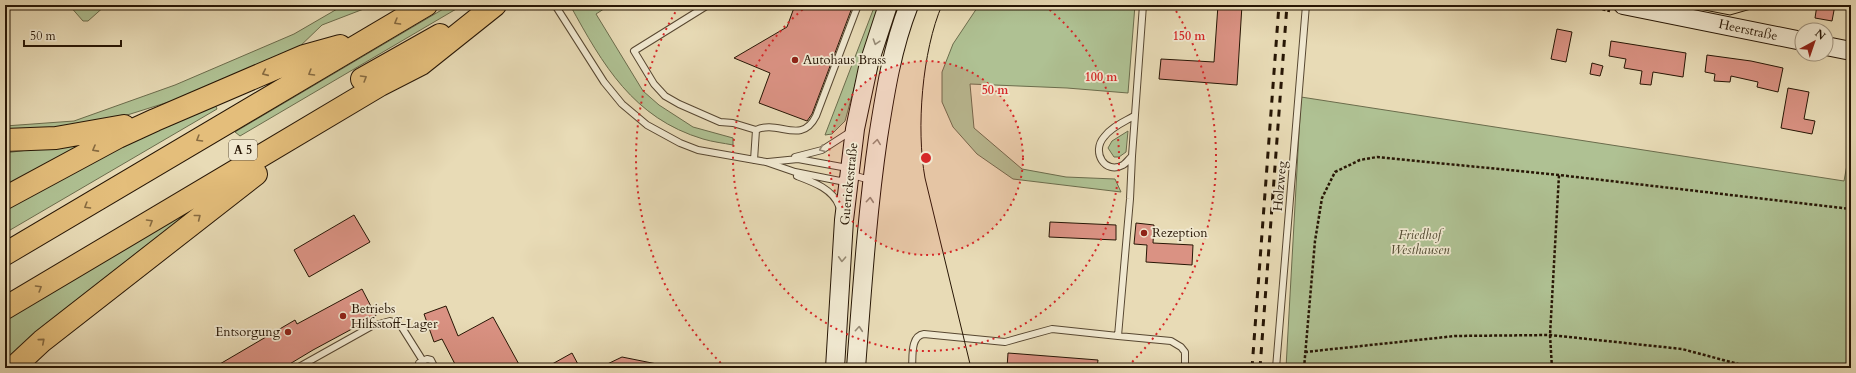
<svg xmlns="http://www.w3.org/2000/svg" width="1856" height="373" font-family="Cardo,serif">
	<rect width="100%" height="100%" fill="#e8dbb6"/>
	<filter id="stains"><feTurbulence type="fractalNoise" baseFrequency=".005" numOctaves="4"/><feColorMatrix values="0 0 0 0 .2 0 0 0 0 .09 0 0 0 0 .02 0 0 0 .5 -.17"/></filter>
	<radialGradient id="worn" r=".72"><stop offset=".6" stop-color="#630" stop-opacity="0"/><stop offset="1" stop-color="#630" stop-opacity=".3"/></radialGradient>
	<path fill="#afc193" stroke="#6b6c4c" d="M69,5H106L88,21H83Z
		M344,5H374L322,25L295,51L194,94L124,116L89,125L5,132V126L74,121L175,85L294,34Z
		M450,5H463L240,136L235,132Z
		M570,5H610L596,14L643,91L659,105L693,127L733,138V145C723,143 713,142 703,139C633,118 603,65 570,5Z
		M875,5H883L861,63L845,121L832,134L825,135Z
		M979,5H1135L1128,93L1067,88L970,84L974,128L1022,169L1066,177L1115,179L1121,192L1013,179L977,154L953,127L942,102V72L953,44Z
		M1301,97L1844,181L1851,143V368H1286Z
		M214,102L217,109L5,233V205L24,192Z
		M1128,131L1126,152L1119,157H1114L1108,148L1112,141Z
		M88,142L5,186V153Z
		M250,167L5,367V312Z"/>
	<path fill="#da9283" stroke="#271605" d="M795,5H853L812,114L807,121L759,103L770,73L734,58L787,27Z
		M1218,5H1242L1237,85L1159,79L1161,59L1214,62Z
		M1817,5H1835L1832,21L1815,18Z
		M1557,29L1572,32L1566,62L1551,59Z
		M1611,41L1686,53L1683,77L1653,72L1651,85L1640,84L1642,71L1624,68L1626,59L1609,56Z
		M1707,55L1751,61L1783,68L1778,92L1757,87L1758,82L1731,76L1730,82L1714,81L1715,74L1705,72Z
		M1592,63L1603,66L1600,76L1590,74Z
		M1788,88L1809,92L1804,119L1815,121L1812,134L1781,128Z
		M354,215L370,242L309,277L294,250Z
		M1050,222L1116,225V240L1049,237Z
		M1136,223L1154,225L1153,243L1193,245L1192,265L1146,262L1147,245L1134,244Z
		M362,289L376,316L313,350L283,368H213L295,320L297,324Z
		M446,306L458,336L493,317L521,368H457L442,339L434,342L424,314Z
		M572,353L580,368H545Z
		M1008,353L1098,360L1097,368H1007Z
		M622,357L657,364L656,368H599Z"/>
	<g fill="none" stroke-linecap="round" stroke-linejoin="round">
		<g stroke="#574731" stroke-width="8">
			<path id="lane" d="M555,5L604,82L622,104L647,125L680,143L698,150L766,162L795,172L840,181L846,177
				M708,5L634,51L654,84L665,96L679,104L720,122L733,123L756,130C778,119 801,146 816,116L858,5
				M1134,116C1124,122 1111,127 1104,137C1091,152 1105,175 1123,165C1126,163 1129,159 1132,156L1143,5
				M795,157L822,150L850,132
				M754,160L756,130
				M768,162L798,159L842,167L849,174L870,180
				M797,176C813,182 833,189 839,206
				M1118,336L1171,341L1181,347L1185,352V368
				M297,368L372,326L390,321L401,326L423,361
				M419,368V363L427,359L431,360L435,368
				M912,368C913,357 910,336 924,334L1005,342L1052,329L1118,336L1130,199L1132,156
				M1276,368L1306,5"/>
		</g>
		<g stroke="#271605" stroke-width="20">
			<path id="secondary" d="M1623,5L1802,41
				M1826,46L1851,51
				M835,368L844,220L855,129L869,63L888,5
				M856,368C862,291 867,214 878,138C885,93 892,48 909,5"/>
		</g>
		<g stroke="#271605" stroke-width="24">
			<path id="highway" d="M362,79L440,35
				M5,140L56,138L124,126
				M5,198L118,137L155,120L304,56L340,46
				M5,254L426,5
				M5,308L380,85L421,64L495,5
				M13,368L42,341L256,174"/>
		</g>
		<path stroke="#271605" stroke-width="2.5" stroke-dasharray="3 2" stroke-linecap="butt" d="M1583,5L1610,11
			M1305,352L1455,336L1550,335L1682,349L1753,368
			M1304,368L1315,241L1322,198L1335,172L1360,160L1377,157L1559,175L1851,209
			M1552,368L1550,335L1559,175"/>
		<use href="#lane" stroke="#f0e8d0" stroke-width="6"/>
		<use href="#secondary" stroke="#f0e8d0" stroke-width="18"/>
		<use href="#highway" stroke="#e4be7b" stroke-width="22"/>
		<path stroke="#271605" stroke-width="1" d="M942,5C922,51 916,129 925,178L971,368
			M1679,5L1730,15L1765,5"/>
		<path stroke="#271605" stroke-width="3" stroke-dasharray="7 7" stroke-linecap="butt" d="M1252,368L1279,5
			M1260,368L1287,5"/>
	</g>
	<defs><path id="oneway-chevron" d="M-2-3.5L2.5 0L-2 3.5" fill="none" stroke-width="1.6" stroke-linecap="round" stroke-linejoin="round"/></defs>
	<g stroke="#866a40">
		<use href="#oneway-chevron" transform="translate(397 22) rotate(150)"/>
		<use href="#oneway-chevron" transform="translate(265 73) rotate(156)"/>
		<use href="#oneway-chevron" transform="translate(311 73) rotate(149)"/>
		<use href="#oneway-chevron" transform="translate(364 78) rotate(-31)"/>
		<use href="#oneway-chevron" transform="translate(199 139) rotate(149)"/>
		<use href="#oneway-chevron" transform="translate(95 149) rotate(151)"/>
		<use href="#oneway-chevron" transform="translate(87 206) rotate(149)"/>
		<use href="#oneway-chevron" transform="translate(198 217) rotate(-38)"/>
		<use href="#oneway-chevron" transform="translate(150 222) rotate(-31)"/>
		<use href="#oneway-chevron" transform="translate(39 288) rotate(-31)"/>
		<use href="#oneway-chevron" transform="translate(42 341) rotate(-41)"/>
	</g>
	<g stroke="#968a75">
		<use href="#oneway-chevron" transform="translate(876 42) rotate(108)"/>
		<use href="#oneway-chevron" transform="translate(877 142) rotate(-82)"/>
		<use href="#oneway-chevron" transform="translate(822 149) rotate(158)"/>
		<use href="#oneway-chevron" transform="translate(870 200) rotate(-85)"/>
		<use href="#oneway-chevron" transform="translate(842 259) rotate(93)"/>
		<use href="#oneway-chevron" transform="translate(859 329) rotate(-85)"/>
	</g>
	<circle cx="926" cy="158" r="97" fill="#d62828" fill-opacity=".12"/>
	<g fill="none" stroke="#d62828" stroke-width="2" stroke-dasharray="2 4">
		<circle cx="926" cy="158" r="97"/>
		<path d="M1045 6A193 193 0 1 1 807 6"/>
		<path d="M725 367A290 290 0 0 1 679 6M1173 6A290 290 0 0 1 1127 367"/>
	</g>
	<g fill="#8f2418" stroke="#f0e8d0" stroke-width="1.5">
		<circle cx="795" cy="60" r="4"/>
		<circle cx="1144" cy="233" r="4"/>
		<circle cx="343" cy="316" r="4"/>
		<circle cx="288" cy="332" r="4"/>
	</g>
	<g text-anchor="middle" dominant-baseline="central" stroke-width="3.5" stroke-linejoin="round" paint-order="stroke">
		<rect fill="#f0e8d0" stroke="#635542" stroke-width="1" x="229" y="140" width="28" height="20" rx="3"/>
		<g font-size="12" font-weight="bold" fill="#271605">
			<text x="243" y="150">A 5</text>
		</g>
		<g font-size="13" fill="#271605" stroke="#f0e8d0">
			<text transform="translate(1748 30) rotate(12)">Heerstraße</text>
			<text transform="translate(849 184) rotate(-84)">Guerickestraße</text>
			<text transform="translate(1280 186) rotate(-85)">Holzweg</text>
		</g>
		<g font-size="13" fill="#271605" stroke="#f0e8d0" text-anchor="start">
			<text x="803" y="60">Autohaus Brass</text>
			<text x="1152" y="233">Rezeption</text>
			<text x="351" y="309">Betriebs<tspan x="351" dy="15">Hilfsstoff-Lager</tspan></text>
			<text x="280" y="332" text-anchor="end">Entsorgung</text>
		</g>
		<g font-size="13" font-style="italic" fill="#504930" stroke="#f0e8d0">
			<text x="1420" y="235">Friedhof<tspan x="1420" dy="15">Westhausen</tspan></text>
		</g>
	</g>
	<circle cx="926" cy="158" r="6" fill="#d62828" stroke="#f0e8d0" stroke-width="2"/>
	<g font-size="12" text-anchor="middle" font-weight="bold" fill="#d62828" stroke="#f0e8d0" stroke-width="3.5" stroke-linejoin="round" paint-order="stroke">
		<text x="1189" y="40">150 m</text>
		<text x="1101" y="81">100 m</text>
		<text x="995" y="94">50 m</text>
	</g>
	<rect width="1856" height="373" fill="none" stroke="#e8dbb6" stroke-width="20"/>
	<rect x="6" y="6" width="1844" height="361" fill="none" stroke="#271605" stroke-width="2"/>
	<rect x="10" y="10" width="1836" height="353" fill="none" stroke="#271605"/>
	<g transform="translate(1814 42) rotate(40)"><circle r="19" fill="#f0e8d0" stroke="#a0947f"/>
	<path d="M0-3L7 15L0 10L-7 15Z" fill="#8f2418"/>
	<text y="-6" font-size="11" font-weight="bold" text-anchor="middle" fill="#271605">N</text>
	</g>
	<path d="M24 40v6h97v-6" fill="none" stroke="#271605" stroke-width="2"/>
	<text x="30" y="40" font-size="12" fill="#271605" stroke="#f0e8d0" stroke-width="3" paint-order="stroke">50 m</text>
	<rect width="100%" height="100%" filter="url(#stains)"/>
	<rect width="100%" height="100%" fill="url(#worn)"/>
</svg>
